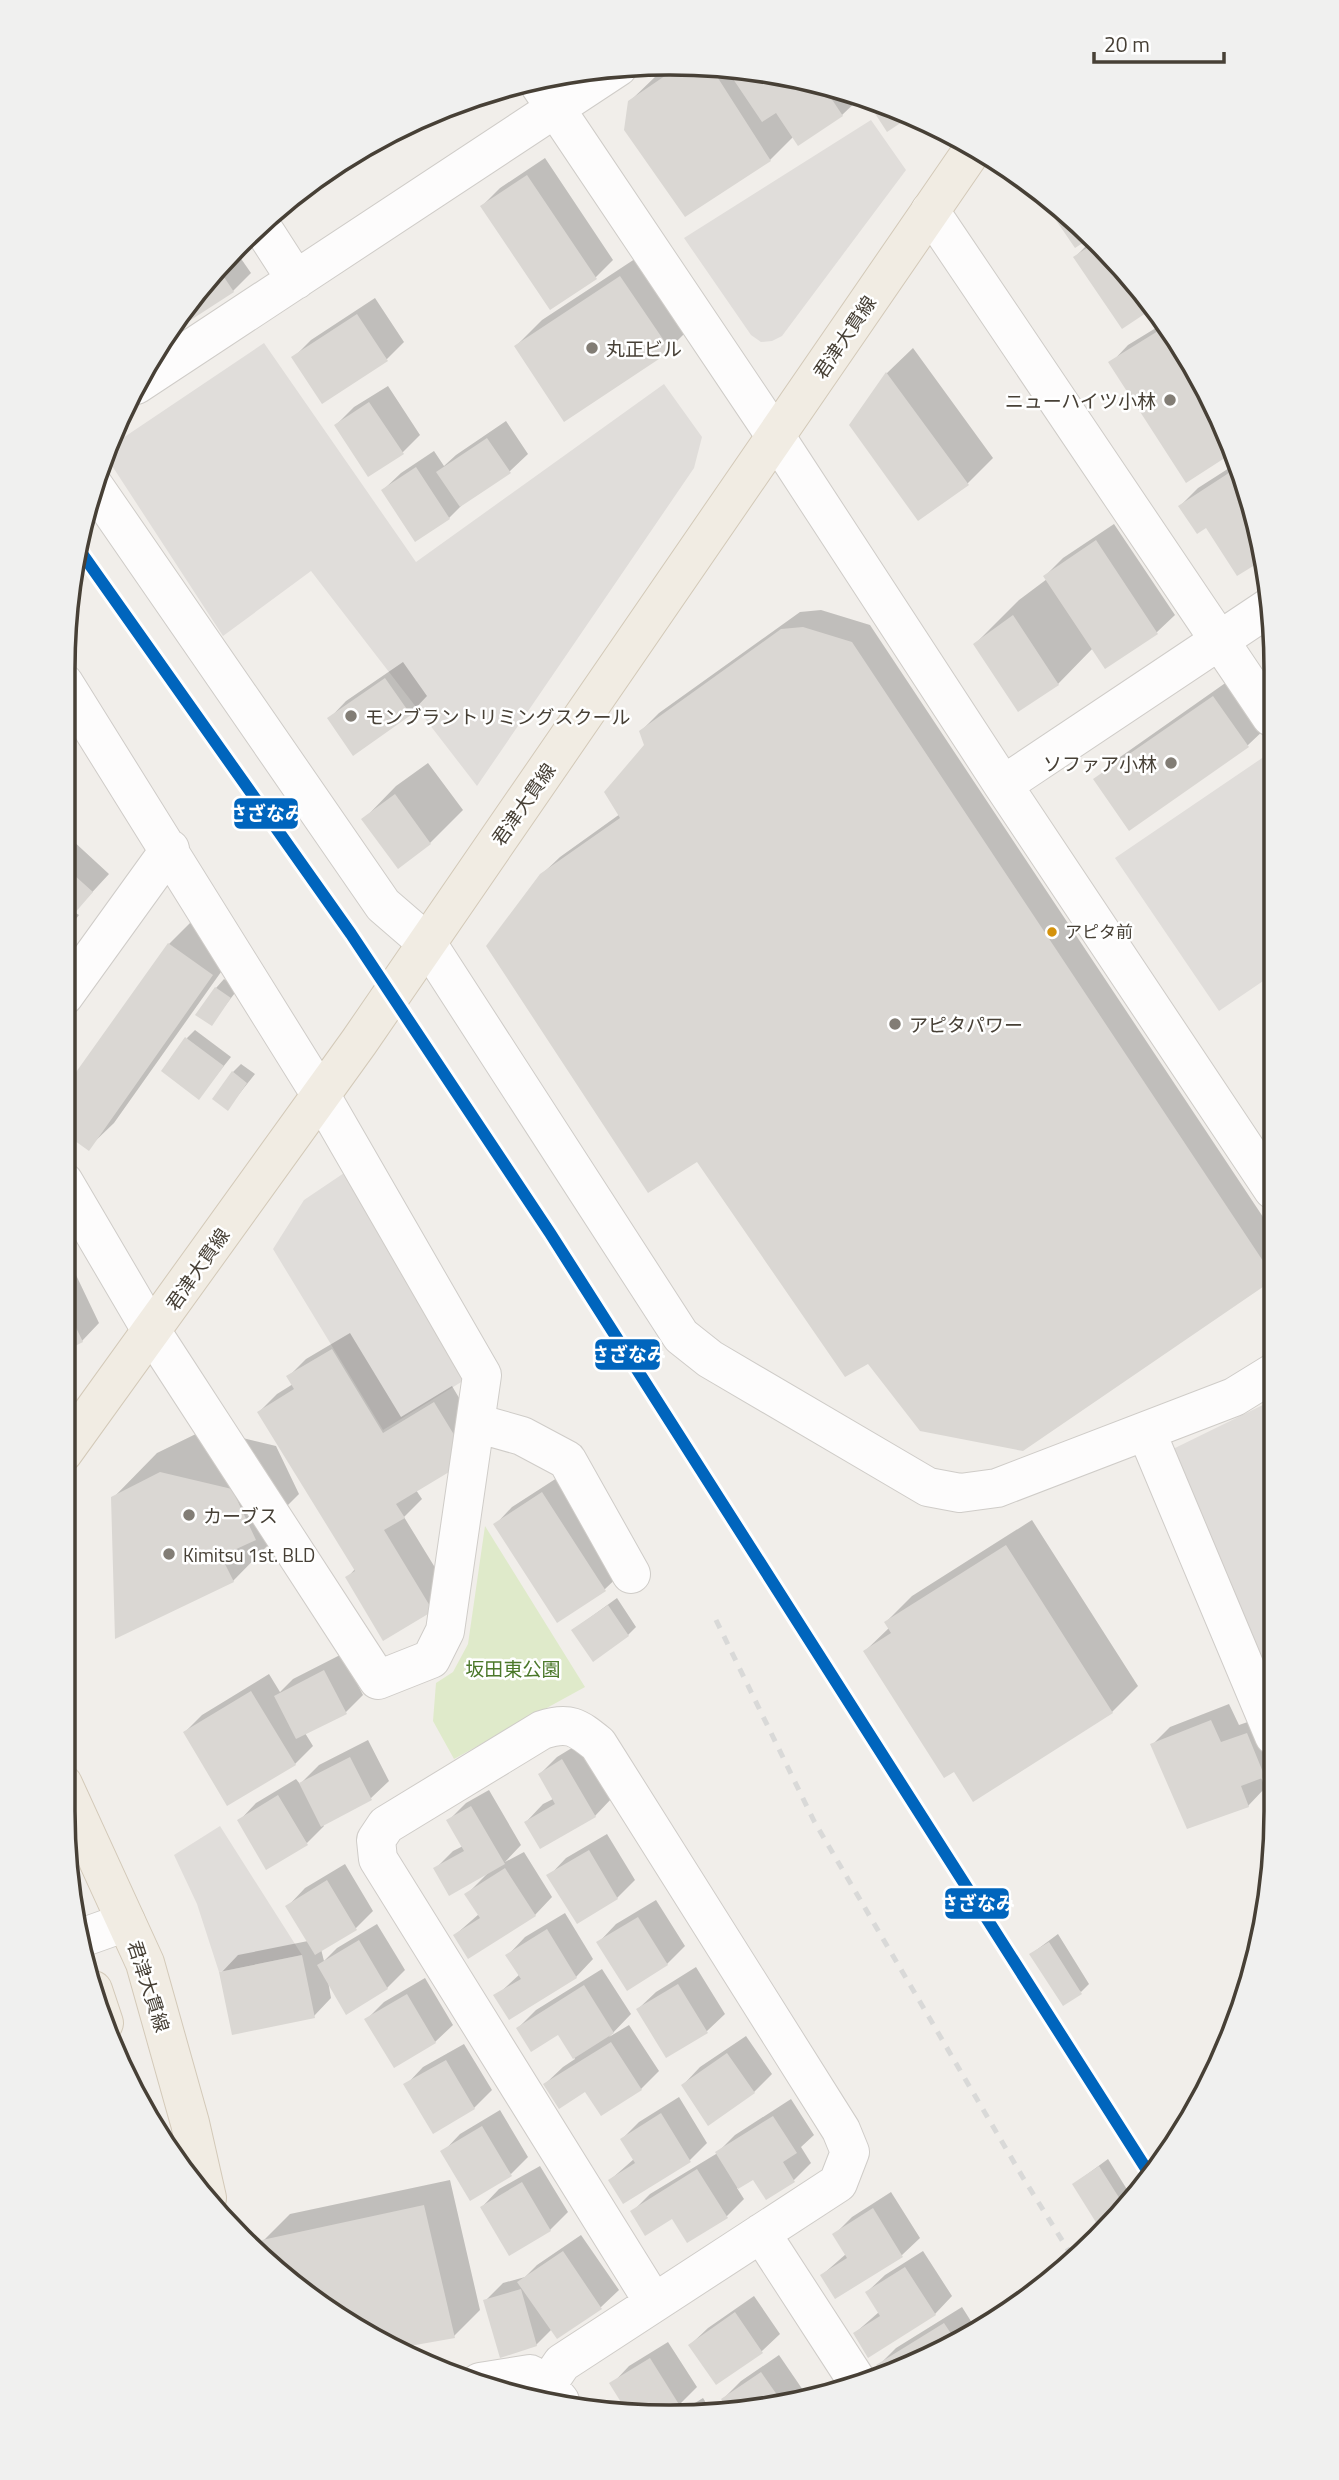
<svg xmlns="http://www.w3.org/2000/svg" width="1339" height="2480" font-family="'Titillium Web','Noto Sans JP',sans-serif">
	<rect width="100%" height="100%" fill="#f1eeea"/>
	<path fill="#dfeaca" d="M485,1526L585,1687L454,1759L433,1721L436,1683L453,1672L468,1644Z"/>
	<path fill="#e0ddda" d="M871,120L906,170L782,336L772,341L761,342L751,335L684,238Z
		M264,343L416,562L664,384L702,437L694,468L477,786L311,571L223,636L105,455L108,448Z
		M1271,752L1272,975L1219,1011L1115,858Z
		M350,1169L476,1373L383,1430L273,1249L304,1200Z
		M1273,1400L1274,1690L1172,1458L1175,1448Z
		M220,1826L302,1955L219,1972L197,1904L174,1855Z"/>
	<path fill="#0003" d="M710,64L827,84L861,97L842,115L794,136L770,160L629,102L656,76L671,66Z
		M545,158L613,260L596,277L550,307L482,206L500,188Z
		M1093,239L1154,306L1123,327L1075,257Z
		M235,250L251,273L233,291L169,332L189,300Z
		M647,251L695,323L669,349L516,346L542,320Z
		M375,298L404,342L387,359L294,357L311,340Z
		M1164,323L1230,437L1111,363L1128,345Z
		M913,348L993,458L967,484L851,425L887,373Z
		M388,386L420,435L402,453L336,425L354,407Z
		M506,421L528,454L510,471L467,500L449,518L383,490L401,473L434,451L444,466L456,455Z
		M1237,463L1262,558L1206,526L1180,506L1198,488Z
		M1114,524L1175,615L1157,632L1105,667L1093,648L1058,684L975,644L1019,600L1047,579L1045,576L1063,558Z
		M821,610L870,625L1273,1232V1278L541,875L560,857L620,814L646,745L641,731L659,713L800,612Z
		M403,662L427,696L410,714L329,719L346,701Z
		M1231,679L1266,728L1248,745L1129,829L1095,780L1113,762Z
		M428,763L463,810L430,843L398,867L363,820L396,786Z
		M71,839L109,874L74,912L79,915L64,934V846Z
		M195,918L238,948L114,1123L88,1148L64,1131V1092L169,944Z
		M224,979L238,989L211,1024L216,988Z
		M195,1030L231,1057L199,1097L187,1038Z
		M241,1064L255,1074L228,1108L233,1072Z
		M64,1250L99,1323L82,1341L71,1346L72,1349L63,1358Z
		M350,1333L401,1417L452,1386L480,1433L416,1490L422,1499L404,1517L450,1592L432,1610L347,1578L355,1569L259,1412L277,1394L293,1384L289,1376L306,1359Z
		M206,1429L276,1446L299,1494L270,1523L277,1536L233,1581L113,1498L157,1453Z
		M560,1476L623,1572L605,1589L558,1620L495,1525L512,1507Z
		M1032,1520L1138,1686L1112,1712L955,1769L865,1651L890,1627L886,1622L912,1596Z
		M617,1598L636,1627L628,1635L573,1630Z
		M342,1654L363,1695L346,1712L305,1733L313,1746L295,1764L185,1732L202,1715L269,1674L280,1692L293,1679Z
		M1229,1704L1239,1725L1265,1716L1274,1741V1765L1261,1777L1265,1788L1248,1806L1152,1745L1170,1727Z
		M368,1740L389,1781L371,1798L323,1824L324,1826L307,1843L239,1821L256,1803L296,1779L300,1784L319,1765Z
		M580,1743L612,1798L595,1816L526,1822L543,1804L553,1799L540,1774L557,1757Z
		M489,1790L521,1845L505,1862L524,1852L552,1897L535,1915L455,1935L479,1914L467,1894L488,1873L435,1869L453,1851L463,1846L448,1821L466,1803Z
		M607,1834L635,1880L617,1898L577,1922L549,1876L566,1858Z
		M345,1864L373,1911L356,1928L321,1949L324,1961L337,1948L377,1924L405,1970L387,1988L347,2012L328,1981L331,1998L314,2016L221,1973L238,1955L308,1941L288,1906L305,1888Z
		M656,1900L685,1946L667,1964L599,1942L616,1924Z
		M565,1913L593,1959L576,1977L496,1996L520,1974L508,1955L525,1937Z
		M1058,1934L1089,1984L1081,1992L1031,1954Z
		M696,1967L725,2014L707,2031L667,2055L638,2009L656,1992Z
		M602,1969L631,2014L609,2037L629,2025L659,2071L641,2089H586L545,2084L563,2067L575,2059L559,2032L518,2028L536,2010Z
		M425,1978L453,2025L435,2042L367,2019L384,2002Z
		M746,2036L772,2074L754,2092L708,2123L683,2085L700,2067Z
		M464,2044L492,2090L474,2108L406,2085L423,2067Z
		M1216,2073L1213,2079L1205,2092L1202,2087Z
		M679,2097L707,2143L690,2160L610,2180L634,2159L622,2139L639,2122Z
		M791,2099L814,2135L801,2147L811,2163L794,2180L753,2178L737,2188L744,2199L727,2216L672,2217L632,2212L650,2194L716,2154L735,2135Z
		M500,2110L528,2157L511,2174L443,2152L460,2134Z
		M1108,2159L1133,2199L1103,2231L1074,2184Z
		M540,2166L568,2212L550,2230L482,2207L499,2189Z
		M450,2180L480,2310L454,2336L401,2346L333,2315L267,2253L264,2240L290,2214Z
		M891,2192L920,2238L902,2255L836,2297L822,2275L846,2254L834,2235L852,2217Z
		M581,2235L619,2290L601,2307L557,2337L552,2329L536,2345L485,2301L503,2283L525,2277L537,2265Z
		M923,2251L952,2296L935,2314L855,2333L879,2312L867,2292L885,2275Z
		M754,2296L780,2334L762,2351L716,2383L690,2345L708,2328Z
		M962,2307L974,2326L902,2371L884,2375L879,2365L896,2348Z
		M668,2342L697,2387L679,2405L669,2412L618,2407L624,2403L612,2384L629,2366Z
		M779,2355L805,2393L731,2411L723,2399L741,2381Z
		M703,2398L714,2415L679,2413Z"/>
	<path fill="#dad7d3" d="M709,64L771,161L685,217L624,130L628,101L681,65Z
		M725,67L821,83L843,116L798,146L776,113L762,122Z
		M865,98L880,104L911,116L887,132Z
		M527,175L597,279L550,310L480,206Z
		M1036,191L1069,213L1092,237L1075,248Z
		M1096,242L1155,307L1122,329L1073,257Z
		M218,268L234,292L166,336L189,300Z
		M620,276L671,351L564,422L514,346Z
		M357,314L388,361L322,404L291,357Z
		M1166,326L1230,437L1234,452L1186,483L1108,362Z
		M886,372L969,485L918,521L849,425Z
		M369,402L404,454L368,477L334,425Z
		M487,438L511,473L460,507L436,472Z
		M416,467L450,519L415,542L381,490Z
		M1238,467L1263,560L1237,576L1206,528L1197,534L1178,506Z
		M1096,540L1158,634L1105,669L1043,576Z
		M1013,615L1059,685L1018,712L973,644Z
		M803,627L852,642L1273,1276V1280L1023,1451L920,1431L868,1364L845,1377L697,1162L648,1193L486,946L540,874L620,818L604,792L644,745L639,731L781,629Z
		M385,678L411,715L353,756L327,718Z
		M1213,696L1249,747L1129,831L1093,779Z
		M395,794L431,844L398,869L361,819Z
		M64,866L93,892L67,922L64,919Z
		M168,943L213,975L89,1151L64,1133V1089Z
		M215,987L231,998L212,1026L195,1015Z
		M185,1037L224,1066L199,1100L161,1071Z
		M232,1071L247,1083L228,1111L212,1099Z
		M64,1303L83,1342L63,1352L64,1323Z
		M332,1349L383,1433L434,1402L464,1451L459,1466L396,1504L405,1518L384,1530L433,1611L383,1641L345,1577L355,1571L257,1412L294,1389L286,1376Z
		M160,1472L232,1489L256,1540L221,1556L234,1582L115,1639L111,1497Z
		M542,1492L606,1591L557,1623L493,1524Z
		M1006,1545L1113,1713L973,1802L954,1772L944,1778L863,1651L891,1633L884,1622Z
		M608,1605L629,1636L593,1662L571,1630Z
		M324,1670L347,1714L296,1739L274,1696Z
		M251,1691L296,1765L227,1806L183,1732Z
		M1211,1720L1221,1742L1247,1733L1265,1777L1241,1786L1249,1807L1187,1829L1150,1744Z
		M350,1757L372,1800L321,1827L299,1783Z
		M562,1759L596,1817L540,1849L524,1822L555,1804L538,1774Z
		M278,1795L308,1845L266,1870L237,1820Z
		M471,1806L505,1864L449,1896L433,1868L464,1851L446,1820Z
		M589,1850L618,1899L577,1924L546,1875Z
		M505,1868L536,1916L468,1959L453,1935L480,1918L464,1894Z
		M327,1880L357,1930L315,1955L285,1906Z
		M638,1917L668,1965L627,1991L596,1942Z
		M547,1929L577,1978L509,2020L493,1995L521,1979L505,1955Z
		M359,1940L388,1989L346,2015L317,1965Z
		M1049,1942L1082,1994L1063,2006L1029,1954Z
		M302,1955L315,2018L232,2035L219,1972Z
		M678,1984L708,2033L666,2058L636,2009Z
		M584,1985L614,2033L573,2059L558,2035L531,2052L516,2028Z
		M407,1994L436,2043L394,2068L364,2019Z
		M611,2042L642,2090L601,2116L585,2092L559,2109L543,2084Z
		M727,2053L755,2093L708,2126L681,2085Z
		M446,2060L475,2109L433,2134L403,2084Z
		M661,2113L691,2162L623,2204L608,2180L635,2163L620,2139Z
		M773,2116L797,2153L783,2162L795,2182L766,2200L753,2180L738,2189L715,2152Z
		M482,2126L512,2176L470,2201L440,2151Z
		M1099,2166L1125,2207L1102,2232L1072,2184Z
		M697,2169L728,2218L687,2243L672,2219L645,2236L630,2211Z
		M522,2182L551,2231L509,2256L480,2207Z
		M424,2205L455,2338L404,2347L333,2315L265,2251L262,2240Z
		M873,2208L903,2257L835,2299L820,2275L847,2258L832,2234Z
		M563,2251L602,2309L557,2339L517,2282Z
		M905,2267L936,2315L868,2358L853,2333L880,2316L865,2292Z
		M521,2289L537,2346L500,2358L483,2300Z
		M735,2312L763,2353L716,2385L688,2345Z
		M944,2323L954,2338L902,2371L883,2375L876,2365Z
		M650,2358L680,2406L672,2412L624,2407L609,2383Z
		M761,2372L780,2399L729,2411L721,2399Z"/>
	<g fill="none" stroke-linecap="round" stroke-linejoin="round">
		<g stroke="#cfccc8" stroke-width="40">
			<path id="minor" d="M537,81L776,437L1003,785L1273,1190
				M930,211L1271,717
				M260,224L296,280
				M136,385L618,67
				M94,486L383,905L427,943L681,1336L710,1359L928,1487L960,1493L997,1488L1234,1397L1273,1373
				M1003,785L1271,606
				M64,996L170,849
				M64,1182L152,1332L378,1680L431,1659L445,1631L482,1375L320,1094L64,683
				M476,1423L522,1436L567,1460L631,1574
				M1146,1431L1274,1736
				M84,1937L126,1922
				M761,2233L857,2381
				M480,2382L530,2374L547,2385L560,2401
				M547,2385L562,2363L838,2183L850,2152L841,2130L598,1744C577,1727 569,1721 542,1730L386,1825L376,1840L378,1859L654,2303"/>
		</g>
		<g stroke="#d3c9b8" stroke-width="40">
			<path id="major" d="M63,1453L359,1042L973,149
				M63,1784L145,1963L190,2123L207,2198
				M93,1990L104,2023"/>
		</g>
		<use href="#minor" stroke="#fdfcfc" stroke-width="38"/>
		<use href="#major" stroke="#f1ece3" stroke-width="38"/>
		<path stroke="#d9d9d8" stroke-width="5" stroke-dasharray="9 9" stroke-linecap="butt" d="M716,1620L814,1821L1022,2176L1075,2261"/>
		<g stroke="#fff" stroke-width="18">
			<path id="rail-1" d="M78,548L351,934L550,1233L1152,2178"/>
		</g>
		<use href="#rail-1" stroke="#0065bd" stroke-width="12"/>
	</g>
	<g fill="#827d75" stroke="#fff" stroke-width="2.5">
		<circle cx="592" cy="348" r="7"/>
		<circle cx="1170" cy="400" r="7"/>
		<circle cx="351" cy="716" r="7"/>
		<circle cx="1171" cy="763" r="7"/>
		<circle cx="895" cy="1024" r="7"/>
		<circle cx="189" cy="1515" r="7"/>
		<circle cx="169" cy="1554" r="7"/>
	</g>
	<circle fill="#d4920b" stroke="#fff" stroke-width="2.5" cx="1052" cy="932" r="6"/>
	<g text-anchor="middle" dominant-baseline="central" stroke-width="5" stroke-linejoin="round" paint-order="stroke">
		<g font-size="17" fill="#474036" stroke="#fff" text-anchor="start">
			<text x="1065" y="932">アピタ前</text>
		</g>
		<g font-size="19" fill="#474036" stroke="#fff">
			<text transform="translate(844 337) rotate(-56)">君津大貫線</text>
			<text transform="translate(523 804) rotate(-55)">君津大貫線</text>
			<text transform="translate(197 1269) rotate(-55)">君津大貫線</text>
			<text transform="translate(149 1986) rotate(72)">君津大貫線</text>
		</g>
		<g font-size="19" fill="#474036" stroke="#fff" text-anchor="start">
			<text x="606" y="348">丸正ビル</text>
			<text x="1156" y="400" text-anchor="end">ニューハイツ小林</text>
			<text x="365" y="716">モンブラントリミングスクール</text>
			<text x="1157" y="763" text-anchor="end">ソファア小林</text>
			<text x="909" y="1024">アピタパワー</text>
			<text x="203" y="1515">カーブス</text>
			<text x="183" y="1554">Kimitsu 1st. BLD</text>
		</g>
		<g font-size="19" fill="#4b782a" stroke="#fff">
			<text x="513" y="1668">坂田東公園</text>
		</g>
	</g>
	<path d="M0 0H1339V2480H0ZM669 75H670A594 594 0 0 1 1264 669V1811A594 594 0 0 1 670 2405H669A594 594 0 0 1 75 1811V669A594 594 0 0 1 669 75Z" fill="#f0f0ef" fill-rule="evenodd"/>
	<path fill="none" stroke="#474036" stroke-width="3.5" d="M669 75H670A594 594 0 0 1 1264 669V1811A594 594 0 0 1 670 2405H669A594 594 0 0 1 75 1811V669A594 594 0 0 1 669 75Z"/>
	<g stroke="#fff" stroke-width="2.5">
		<rect x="233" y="797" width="66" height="33" rx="7" fill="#0065bd"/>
		<rect x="594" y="1338" width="67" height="33" rx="7" fill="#0065bd"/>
		<rect x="944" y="1887" width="66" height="33" rx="7" fill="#0065bd"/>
	</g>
	<g font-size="19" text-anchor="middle" font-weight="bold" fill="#fff">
		<text x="266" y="820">さざなみ</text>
		<text x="628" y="1361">さざなみ</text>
		<text x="977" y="1910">さざなみ</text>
	</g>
	<path d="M1094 52v10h130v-10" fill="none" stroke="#474036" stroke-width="3.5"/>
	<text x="1104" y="52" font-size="21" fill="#474036" stroke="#ffffff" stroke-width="5" paint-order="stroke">20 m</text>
</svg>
